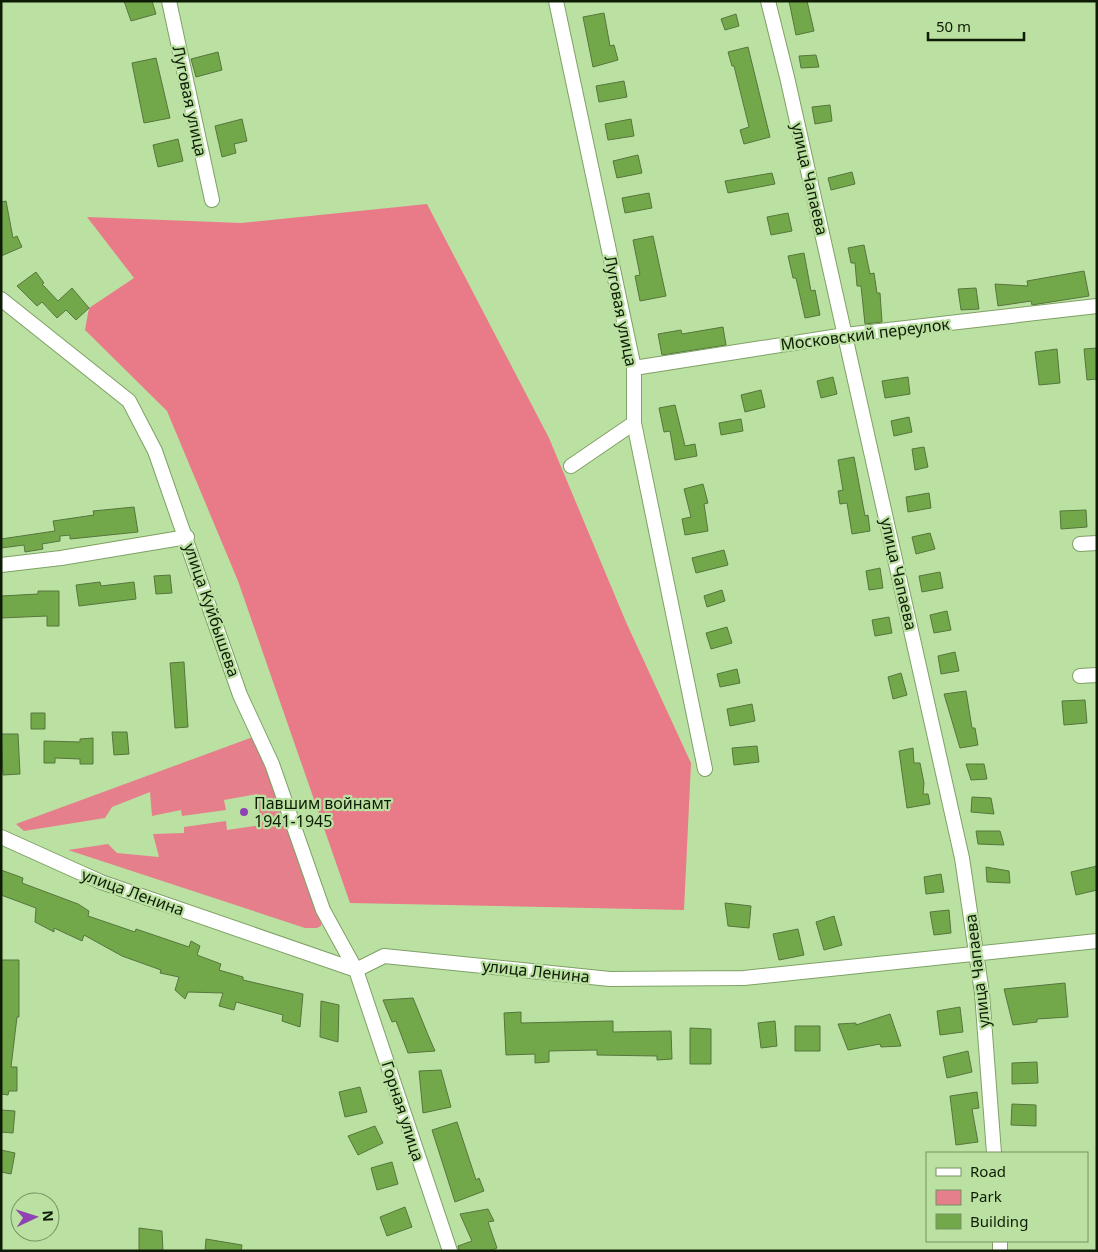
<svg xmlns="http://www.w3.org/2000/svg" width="1098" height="1252" font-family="'Noto Sans',sans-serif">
	<rect width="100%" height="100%" fill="#bbe1a2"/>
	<path fill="#e57f8b" d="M253,737L256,740L321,921V926L317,928H305L68,850L108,844L117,853L159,857L153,834L184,833V827L226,821L227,830L261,825L257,794L224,800L226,810L182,816L181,810L152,816L150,792L112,807L105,818L24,831L16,824Z"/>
	<path fill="#e97a88" d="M427,204L549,438L626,622L691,763L684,910L350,903L238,581L167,411L85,330L89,308L134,278L87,217L241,223Z"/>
	<path fill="#73a84a" stroke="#55763c" d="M124,1H152L156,14L131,21Z
		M789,1H807L814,31L796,35Z
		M604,13L610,46L614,45L618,60L593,67L583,17Z
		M736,14L739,26L725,30L721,19Z
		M748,47L770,137L744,144L740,130L749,127L734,66H732L728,52Z
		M218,52L222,70L196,77L191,59Z
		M816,55L819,67L801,68L799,56Z
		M156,58L170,118L144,123L132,63Z
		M624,81L627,97L599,102L596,86Z
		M830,105L832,121L815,124L812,107Z
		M242,119L247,141L234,144L236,153L222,157L215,126Z
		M631,119L634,136L608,140L605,124Z
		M178,139L183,161L158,167L153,145Z
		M638,155L642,173L617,178L613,161Z
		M852,172L855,184L831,190L828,178Z
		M772,173L775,184L728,193L725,181Z
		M649,193L652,208L625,213L622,198Z
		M6,201L13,238L17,236L22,247L1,256V202Z
		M788,213L792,231L771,235L767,217Z
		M653,236L666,296L640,301L635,276L640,275L633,240Z
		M864,245L870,274L874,273L877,293H880L882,322L865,324L861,286H857L855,263H851L848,248Z
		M804,253L811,291L815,290L820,315L805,318L796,278H793L788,256Z
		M1084,271L1089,296L1032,305L1031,301L998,306L995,284L1028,286L1027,281Z
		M36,272L44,283L42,284L58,301L72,288L89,308L76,320L66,310L57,318L42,302L37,306L17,286Z
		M976,288L979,309L961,310L958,289Z
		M723,327L726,345L662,355L658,334L681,330L682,334Z
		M1097,348V379L1087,380L1084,349Z
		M1057,349L1060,383L1039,385L1035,352Z
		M833,377L837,394L821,398L817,381Z
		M908,377L910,394L885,398L882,381Z
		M761,390L765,407L745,412L741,395Z
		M675,405L685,446L695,444L697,456L675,460L670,431L664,432L659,408Z
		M909,417L912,432L894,436L891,421Z
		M741,419L743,431L721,435L719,423Z
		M924,447L928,467L915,470L912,449Z
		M854,457L865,516L868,515L870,531L852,534L847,503L840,504L838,491L843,490L838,460Z
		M703,484L708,503L704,504L708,531L685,535L682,519L691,517L684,489Z
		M929,493L931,508L908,512L906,497Z
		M134,507L138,532L70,539V535L60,536V541L42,544L43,549L25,552L24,545L1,548V539L55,531L53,521L94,515L93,511Z
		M1086,510L1087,527L1061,529L1060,511Z
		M930,533L935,549L916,554L912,537Z
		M724,550L728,565L696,573L692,558Z
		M880,568L883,588L869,590L866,571Z
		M940,572L943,588L922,592L919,576Z
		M170,575L172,593L156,594L154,576Z
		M100,582L101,586L134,582L136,599L79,606L76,585Z
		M722,590L725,601L707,607L704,596Z
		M38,591H59V626H47V616L1,618V596L38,594Z
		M947,611L951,630L934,633L930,615Z
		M889,617L892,633L875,636L872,620Z
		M727,627L732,643L711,649L706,633Z
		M955,652L959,671L941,674L938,656Z
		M184,662L188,727L175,728L170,663Z
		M737,669L740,683L720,687L717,674Z
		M901,673L907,695L893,699L888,677Z
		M966,691L972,728H975L978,745L960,748L944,694Z
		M1085,700L1087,723L1064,725L1062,701Z
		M752,704L755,721L730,726L727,709Z
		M31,713H45V729H31Z
		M112,732H127L129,754L114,755Z
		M1,734H18L20,774L3,775Z
		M93,738V764H80V759L55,758V763H44V741L80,742V739Z
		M757,746L759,762L734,765L732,748Z
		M913,748L914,763H920L924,783L923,794H928L930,804L907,808L899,751Z
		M966,764H984L987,779L971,780Z
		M972,797L991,798L994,814L971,812Z
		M976,831H1000L1004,845L978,844Z
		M1097,866V890L1076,895L1071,872Z
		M986,867L1009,871L1010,883L987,882Z
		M1,870L23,878L22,883L78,904L89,911L88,916L135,932L136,929L189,947L191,941L200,946L197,955L221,964L219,970L243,977V980L303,994L300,1027L282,1021L283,1015L236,1002L234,1010L219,1006L223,993L188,992L185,999L175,990L179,977L160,973L161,970L122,956L84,935L82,941L54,928V932L35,922L36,908L1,895Z
		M941,874L944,892L926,894L924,877Z
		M725,903L751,906L749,928L728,926Z
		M949,910L951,933L934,935L930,912Z
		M834,916L842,945L824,950L816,922Z
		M798,929L804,955L779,960L773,934Z
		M1,960H19V1017H17L11,1067H17V1091H9L8,1095L1,1094Z
		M1065,983L1068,1017L1037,1019V1022L1013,1025L1004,989Z
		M413,998L428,1035L435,1051L408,1053L396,1021L392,1022L383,1000Z
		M321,1001L339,1005L338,1042L320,1037Z
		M960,1007L963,1032L940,1035L937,1011Z
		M521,1012V1023L613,1021V1032L671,1031L672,1059L657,1060V1056L597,1055V1050L549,1051V1062L535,1063V1054L506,1055L504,1013Z
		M890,1014L901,1046L881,1047L880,1044L848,1050L838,1024L856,1023V1025Z
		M775,1021L777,1046L761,1048L758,1023Z
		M795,1026H820V1051H795Z
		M690,1028L711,1029V1064H690Z
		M968,1051L972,1072L947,1078L943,1057Z
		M1037,1062L1038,1083L1012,1084V1063Z
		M441,1070L451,1107L423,1113L419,1071Z
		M360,1087L367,1112L345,1117L339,1092Z
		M977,1092L979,1108L972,1109L978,1142L956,1145L950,1096Z
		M1012,1104L1036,1105V1126L1011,1125Z
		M1,1110L15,1111L13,1133L1,1132Z
		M457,1122L476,1180L479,1178L484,1191L455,1202L432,1130Z
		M375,1126L383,1143L358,1155L348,1136Z
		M1,1150L15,1153L11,1174L1,1172Z
		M392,1162L398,1184L377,1190L371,1168Z
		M405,1207L412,1227L387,1236L380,1217Z
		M488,1209L494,1221L488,1222L497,1248L490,1251H459L458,1246L472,1241L460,1214Z
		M139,1228L162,1231L163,1251H139Z
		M206,1239L242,1245L241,1251H205Z"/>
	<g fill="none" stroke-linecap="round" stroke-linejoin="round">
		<g stroke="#7ea165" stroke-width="16">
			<path id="street" d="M169,1L212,200
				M556,1L634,368V423L705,769
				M768,1L787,77L962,858L982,993L994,1153
				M1,299L129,401L155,451L240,695L272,764L323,910L356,970L450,1251
				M634,368L845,335L1097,306
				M571,466L634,423
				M1080,544L1097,543
				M1,565L61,558L187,537
				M1080,676L1097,675
				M1,837L101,882L356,970L384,956L610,979L744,978L1097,941
				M1000,1241V1251"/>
		</g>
		<use href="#street" stroke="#fff" stroke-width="14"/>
	</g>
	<circle fill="#8f42b3" stroke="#bbe1a2" stroke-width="2" cx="244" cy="812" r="5"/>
	<g text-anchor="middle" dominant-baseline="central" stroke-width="4.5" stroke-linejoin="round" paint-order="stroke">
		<g font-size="16" fill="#0f1c05" stroke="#bbe1a2">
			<text transform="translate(190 101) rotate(78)">Луговая улица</text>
			<text transform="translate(810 179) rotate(77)">улица Чапаева</text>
			<text transform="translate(621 311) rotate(79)">Луговая улица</text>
			<text transform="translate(865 334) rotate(-7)">Московский переулок</text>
			<text transform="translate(899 574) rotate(77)">улица Чапаева</text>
			<text transform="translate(212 610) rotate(71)">улица Куйбышева</text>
			<text transform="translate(133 892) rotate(20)">улица Ленина</text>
			<text transform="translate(536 971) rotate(6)">улица Ленина</text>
			<text transform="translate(977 971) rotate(-97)">улица Чапаева</text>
			<text transform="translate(403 1111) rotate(72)">Горная улица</text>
		</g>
		<g font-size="16" fill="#0f1c05" stroke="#bbe1a2" text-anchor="start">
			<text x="254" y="803">Павшим войнамт<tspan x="254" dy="18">1941-1945</tspan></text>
		</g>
	</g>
	<rect width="1098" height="1252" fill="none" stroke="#0f1c05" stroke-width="5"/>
	<rect x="926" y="1152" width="162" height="90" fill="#bbe1a2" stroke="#769263"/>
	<rect x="936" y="1168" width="25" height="8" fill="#ffffff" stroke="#769263"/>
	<text x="970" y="1177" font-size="15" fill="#0f1c05">Road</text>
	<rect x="936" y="1190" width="25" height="15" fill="#e57f8b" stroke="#769263"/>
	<text x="970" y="1202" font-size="15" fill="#0f1c05">Park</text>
	<rect x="936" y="1214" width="25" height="15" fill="#73a84a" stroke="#769263"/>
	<text x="970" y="1227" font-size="15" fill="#0f1c05">Building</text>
	<g transform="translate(35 1217) rotate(86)"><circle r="24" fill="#bbe1a2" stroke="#769263"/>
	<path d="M0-4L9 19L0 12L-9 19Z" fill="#8f42b3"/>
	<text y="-8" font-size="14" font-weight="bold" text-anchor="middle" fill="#0f1c05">N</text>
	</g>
	<path d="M928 32v8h96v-8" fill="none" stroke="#0f1c05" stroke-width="2.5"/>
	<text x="936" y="32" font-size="15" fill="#0f1c05" stroke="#bbe1a2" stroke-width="4" paint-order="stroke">50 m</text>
</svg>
